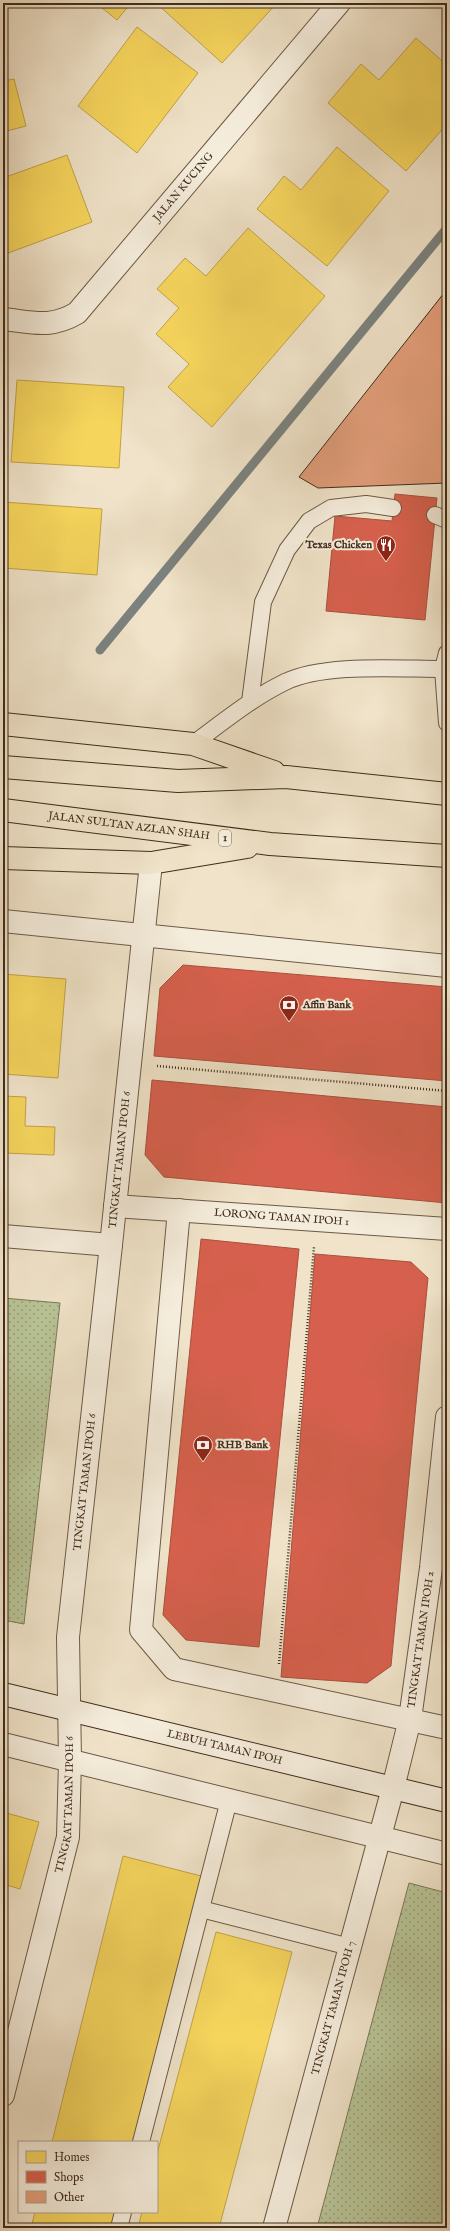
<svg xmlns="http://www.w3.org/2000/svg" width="450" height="2231" font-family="'IM FELL English',serif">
	<defs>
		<pattern id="grass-dots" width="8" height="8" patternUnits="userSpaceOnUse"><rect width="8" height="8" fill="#b8c497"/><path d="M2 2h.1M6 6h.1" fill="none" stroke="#979f7a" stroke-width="1.8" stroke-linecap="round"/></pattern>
	</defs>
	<rect width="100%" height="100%" fill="#f0e3c9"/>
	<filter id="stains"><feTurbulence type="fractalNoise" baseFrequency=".005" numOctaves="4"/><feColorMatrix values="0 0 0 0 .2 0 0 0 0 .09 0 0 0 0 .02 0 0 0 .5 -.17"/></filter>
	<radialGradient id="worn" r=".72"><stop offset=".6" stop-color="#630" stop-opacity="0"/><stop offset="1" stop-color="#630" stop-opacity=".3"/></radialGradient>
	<path fill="url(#grass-dots)" stroke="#7c7859" d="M3,1298L60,1303L24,1624L3,1620Z
		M409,1883L447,1893V2228H317Z"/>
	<path fill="#f6d55c" stroke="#c0a248" d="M96,3H131L117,20Z
		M156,3H277L222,63Z
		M137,27L198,73L137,153L78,106Z
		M416,38L447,65V124L406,171L328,103L361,64L379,80Z
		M14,79L26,126L3,132V81Z
		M337,147L389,191L327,266L257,209L284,176L301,190Z
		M67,155L92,222L3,255V178Z
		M248,228L325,296L212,427L168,387L189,364L156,334L179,308L157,289L185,258L206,276Z
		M17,380L124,387L119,468L11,462Z
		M3,502L102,509L97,575L3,568Z
		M3,974L66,979L58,1078L3,1074Z
		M3,1096L26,1097L25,1126L55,1127L54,1155L3,1153Z
		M3,1812L39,1822L20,1889L3,1884Z
		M123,1856L201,1876L135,2142H52Z
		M216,1932L292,1952L219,2228H138L142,2212H157V2154Z
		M35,2212H117L113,2228H31Z"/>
	<path fill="#d6604d" stroke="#a9503e" d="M395,494L437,498L425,620L326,611L335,516L392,521Z
		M183,965L447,987V1081L154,1056L160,988Z
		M152,1080L447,1107V1203L164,1177L145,1155Z
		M201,1239L299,1249L259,1647L186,1640L163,1615Z
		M315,1254L411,1262L428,1278L391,1666L367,1683L281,1677Z"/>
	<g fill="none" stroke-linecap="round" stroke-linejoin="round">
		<path stroke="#7b827f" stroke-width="9" d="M100,650L447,228"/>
	</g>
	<path fill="#e29e7a" stroke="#412c1b" d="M444,293L447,295V483L318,488L299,477Z"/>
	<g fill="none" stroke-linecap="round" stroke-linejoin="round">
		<g stroke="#6d5a46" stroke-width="18">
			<path id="service" d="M435,515L447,520
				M447,653L443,669L447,723
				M250,702L263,602L287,550L309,521L331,508L366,504L393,508
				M193,744C223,722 252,698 285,682C324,663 398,669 443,669
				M201,1909L350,1947
				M141,2142L229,1800
				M119,2228L123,2212"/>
		</g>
		<g stroke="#6d5a46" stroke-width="24">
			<g id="minor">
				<path id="s1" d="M3,319C32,322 50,329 77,313L339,3"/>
				<path d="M3,921L447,966"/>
				<path id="s2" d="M115,1206L447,1229"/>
				<path d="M179,1210L141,1630L174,1669L447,1728"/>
				<path d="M3,1236L111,1245"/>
				<path d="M3,1744L447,1854"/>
				<path id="s3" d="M3,2095L68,1837L70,1760L68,1637L111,1245L151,863"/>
				<path id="s4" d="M274,2228L393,1788L410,1719L431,1568L447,1417"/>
			</g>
		</g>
		<g stroke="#412c1b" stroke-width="24">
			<g id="secondary">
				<path id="s5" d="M3,1694L447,1801"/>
			</g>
		</g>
		<g stroke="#412c1b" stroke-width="24">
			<g id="primary">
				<path d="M3,724L193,744L274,772"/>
				<path d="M3,767L178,781L286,777L447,794"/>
				<path id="s6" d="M3,810L270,844L447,856"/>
				<path d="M3,858L151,863L247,847"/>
			</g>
		</g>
		<path stroke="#412c1b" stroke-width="2.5" stroke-dasharray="1 2" stroke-linecap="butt" d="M157,1066L447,1091
			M279,1664L314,1247"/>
		<use href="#service" stroke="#f5eddc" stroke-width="16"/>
		<use href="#minor" stroke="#f5eddc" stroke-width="22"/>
		<use href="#secondary" stroke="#f5eddc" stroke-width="22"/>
		<use href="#primary" stroke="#f0e3c9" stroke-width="22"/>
	</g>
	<defs>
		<g id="restaurant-pin" transform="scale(1)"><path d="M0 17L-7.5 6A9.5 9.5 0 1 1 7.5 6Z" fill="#8f2418" stroke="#f5eddc"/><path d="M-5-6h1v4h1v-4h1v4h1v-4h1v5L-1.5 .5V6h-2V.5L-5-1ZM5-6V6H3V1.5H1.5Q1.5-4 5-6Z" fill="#fff"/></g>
		<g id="bank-pin" transform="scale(1)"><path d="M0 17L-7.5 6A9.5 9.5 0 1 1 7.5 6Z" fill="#8f2418" stroke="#f5eddc"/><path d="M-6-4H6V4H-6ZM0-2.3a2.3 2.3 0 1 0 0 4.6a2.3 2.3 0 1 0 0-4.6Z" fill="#fff"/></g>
	</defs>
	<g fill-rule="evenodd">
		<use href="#restaurant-pin" x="386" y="545"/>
		<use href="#bank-pin" x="289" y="1005"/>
		<use href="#bank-pin" x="203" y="1445"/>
	</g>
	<g text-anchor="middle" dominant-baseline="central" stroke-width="4" stroke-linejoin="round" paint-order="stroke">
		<rect fill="#f5eddc" stroke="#765" stroke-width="1" x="219" y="830" width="12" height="16" rx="3"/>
		<g font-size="10" font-weight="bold" fill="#412c1b">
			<text x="225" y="838">1</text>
		</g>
		<g font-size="11" fill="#412c1b" stroke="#f5eddc">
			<text stroke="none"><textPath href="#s1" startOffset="241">JALAN KUCING</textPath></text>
			<text stroke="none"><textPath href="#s6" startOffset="127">JALAN SULTAN AZLAN SHAH</textPath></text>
			<text stroke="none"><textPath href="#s3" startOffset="946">TINGKAT TAMAN IPOH 6</textPath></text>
			<text stroke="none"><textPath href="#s2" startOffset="167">LORONG TAMAN IPOH 1</textPath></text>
			<text stroke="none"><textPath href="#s3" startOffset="622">TINGKAT TAMAN IPOH 6</textPath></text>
			<text stroke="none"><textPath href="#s4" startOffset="607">TINGKAT TAMAN IPOH 2</textPath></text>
			<text stroke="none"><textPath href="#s5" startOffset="228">LEBUH TAMAN IPOH</textPath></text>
			<text stroke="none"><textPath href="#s3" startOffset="298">TINGKAT TAMAN IPOH 6</textPath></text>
			<text stroke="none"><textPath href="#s4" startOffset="228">TINGKAT TAMAN IPOH 7</textPath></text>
		</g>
		<g font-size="11" font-weight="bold" fill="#412c1b" stroke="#f5eddc" text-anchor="start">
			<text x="372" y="545" text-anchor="end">Texas Chicken</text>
			<text x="303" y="1005">Affin Bank</text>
			<text x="217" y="1445">RHB Bank</text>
		</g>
	</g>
	<rect width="450" height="2231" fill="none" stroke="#f0e3c9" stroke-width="16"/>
	<rect x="4" y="4" width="442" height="2223" fill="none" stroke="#412c1b" stroke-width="2"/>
	<rect x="8" y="8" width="434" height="2215" fill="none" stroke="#412c1b"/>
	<rect x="18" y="2141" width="140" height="72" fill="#f5eddc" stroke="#ada08f"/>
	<rect x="26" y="2151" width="20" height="12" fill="#f6d55c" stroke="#ada08f"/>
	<text x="54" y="2161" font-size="12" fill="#412c1b">Homes</text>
	<rect x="26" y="2171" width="20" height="12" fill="#d6604d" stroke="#ada08f"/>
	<text x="54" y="2181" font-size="12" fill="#412c1b">Shops</text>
	<rect x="26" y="2191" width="20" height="12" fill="#e29e7a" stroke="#ada08f"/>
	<text x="54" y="2201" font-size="12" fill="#412c1b">Other</text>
	<rect width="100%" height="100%" filter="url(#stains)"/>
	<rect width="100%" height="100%" fill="url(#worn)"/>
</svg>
